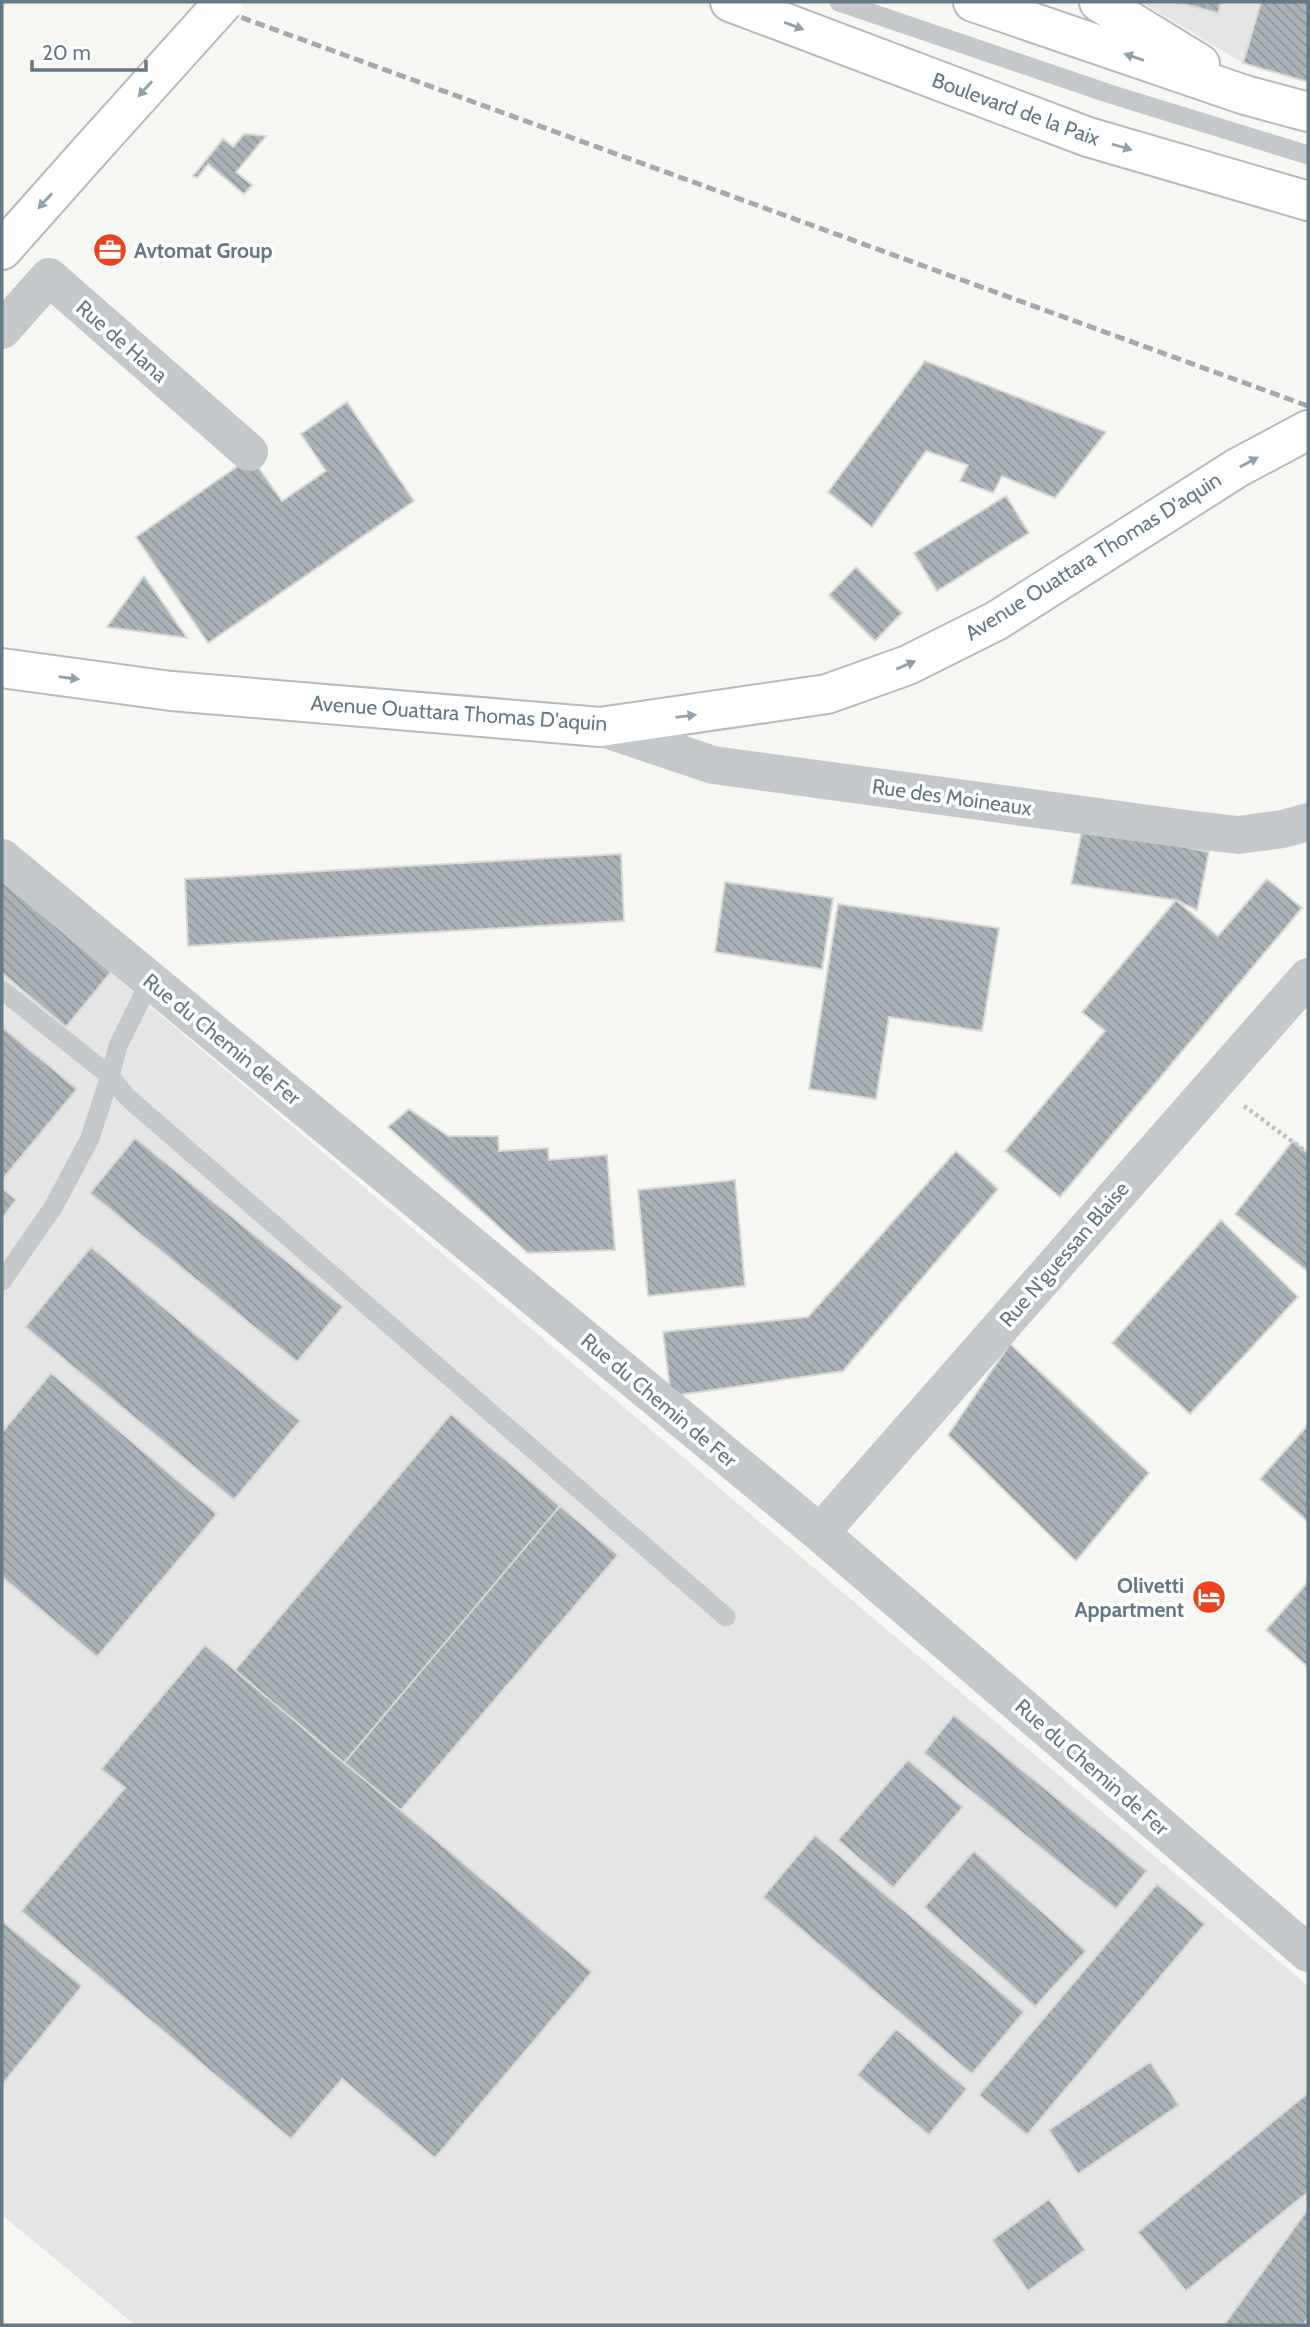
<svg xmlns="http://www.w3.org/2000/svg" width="1310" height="2327" font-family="Cabin,sans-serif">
	<defs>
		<pattern id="building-back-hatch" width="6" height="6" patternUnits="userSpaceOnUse" patternTransform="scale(1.75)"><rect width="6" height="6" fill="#aab3b8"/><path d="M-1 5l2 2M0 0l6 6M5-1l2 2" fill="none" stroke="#8e969b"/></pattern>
	</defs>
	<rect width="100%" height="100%" fill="#f6f6f3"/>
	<path fill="#e4e5e4" d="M1141,2H1308V82L1243,63Z
		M2,881L1308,1986V2325H135L2,2215Z"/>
	<path fill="url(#building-back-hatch)" stroke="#d8d8d5" stroke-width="2" d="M1177,2H1221L1218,13Z
		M1261,2H1308V82L1243,63Z
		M244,134L266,136L236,172L252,185L244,194L208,164L197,178L193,176L223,139L233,147Z
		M925,361L1106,432L1055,498L1002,476L993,493L960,481L968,465L926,451L872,527L828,492Z
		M347,402L414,501L208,643L136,537L251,457L282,501L326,471L301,434Z
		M1006,496L1029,533L937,591L914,553Z
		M856,567L902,613L875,641L829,595Z
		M144,576L187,638L107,627Z
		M1083,826L1209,852L1197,910L1176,900L1071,884Z
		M621,854L624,921L188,946L185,879Z
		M1267,879L1302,908L1060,1197L1005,1151L1105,1031L1082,1012L1176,900L1218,936Z
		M2,881L111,972L66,1027L2,973Z
		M725,882L833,898L822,969L715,952Z
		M838,904L999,928L982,1031L889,1017L876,1099L809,1089Z
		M2,1027L77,1089L2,1180Z
		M409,1109L448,1136H498L499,1151L548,1148L549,1160L607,1155L615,1250L528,1253L388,1127Z
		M135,1138L343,1307L297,1362L90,1193Z
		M1293,1141L1308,1153V1268L1306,1270L1235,1214Z
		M956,1151L998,1189L843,1371L671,1396L663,1332L808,1317Z
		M735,1180L745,1286L648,1296L638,1190Z
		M2,1188L16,1200L2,1218Z
		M1221,1220L1298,1297L1190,1414L1112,1343Z
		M91,1247L300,1421L234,1500L25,1327Z
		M1010,1344L1149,1473L1076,1561L948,1435Z
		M51,1373L217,1514L97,1657L2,1577V1432Z
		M451,1414L560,1506L344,1763L235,1670Z
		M1308,1425V1522L1260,1479Z
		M560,1506L618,1555L401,1810L344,1763Z
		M1308,1582V1667L1266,1630Z
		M205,1645L592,1972L435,2158L342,2079L291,2139L21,1911L125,1788L101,1769Z
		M954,1715L1147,1871L1116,1909L924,1753Z
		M908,1760L963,1807L893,1888L838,1840Z
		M815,1835L1024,2012L972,2074L763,1897Z
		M974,1851L1086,1951L1035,2007L924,1907Z
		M1157,1884L1205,1924L1027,2135L979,2095Z
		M2,1921L82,1986L2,2085Z
		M896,2029L967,2089L929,2135L857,2075Z
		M1150,2062L1179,2105L1078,2174L1049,2130Z
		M1308,2093V2192L1186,2291L1138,2232Z
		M1049,2199L1085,2250L1028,2291L992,2240Z
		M1308,2209V2318L1303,2325H1224Z"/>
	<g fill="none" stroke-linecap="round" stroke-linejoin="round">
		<g stroke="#b4babe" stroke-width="42">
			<path id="secondary" d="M2,668L171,691L600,727L827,694L908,665L996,621L1237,468L1308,430"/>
		</g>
		<g stroke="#b5babd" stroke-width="42">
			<path id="primary" d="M730,2L1088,137L1308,201
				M973,2L1245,95L1308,112
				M1099,2L1200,64
				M2,250L89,152"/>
		</g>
		<path stroke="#bdc0c2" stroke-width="4.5" stroke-dasharray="3.5 3.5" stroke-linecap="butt" d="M1244,1106L1308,1153"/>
		<path stroke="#c4c8cb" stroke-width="19" d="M839,2L1110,94L1308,155
			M150,981L118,1046L110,1076L127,1097L726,1617
			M2,990L110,1076L90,1138L54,1206L2,1281"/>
		<path stroke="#c4c8cb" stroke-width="38" d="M2,330L49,277L249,452
			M600,727L713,765L1186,829L1238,835L1283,829L1308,822
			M2,858L820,1533L1308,1953
			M820,1533L1308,977"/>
		<use href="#secondary" stroke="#fff" stroke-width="38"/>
		<use href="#primary" stroke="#fff" stroke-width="38"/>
		<path stroke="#a2aaaf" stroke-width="5" stroke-dasharray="10 5" stroke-linecap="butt" d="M199,2L1308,406"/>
		<g stroke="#b5babd" stroke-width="42" stroke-linecap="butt">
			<path id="primary-bridge" d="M89,152L224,2"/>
		</g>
		<use href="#primary-bridge" stroke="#fff" stroke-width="38"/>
	</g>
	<defs><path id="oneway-solid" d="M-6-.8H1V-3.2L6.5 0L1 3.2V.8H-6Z" transform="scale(1.75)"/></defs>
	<g fill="#92a0aa">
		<use href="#oneway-solid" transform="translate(794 26) rotate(21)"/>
		<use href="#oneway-solid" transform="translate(1134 57) rotate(-161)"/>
		<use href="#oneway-solid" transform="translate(145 89) rotate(132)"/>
		<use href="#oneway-solid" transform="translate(1122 147) rotate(16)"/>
		<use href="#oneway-solid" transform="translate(45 201) rotate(132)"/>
		<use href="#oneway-solid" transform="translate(1249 462) rotate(-28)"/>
		<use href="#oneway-solid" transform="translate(906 665) rotate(-23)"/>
		<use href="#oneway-solid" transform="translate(69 678) rotate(8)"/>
		<use href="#oneway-solid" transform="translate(686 716) rotate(-7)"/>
	</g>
	<defs>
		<g id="office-disc" transform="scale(1.75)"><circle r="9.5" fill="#ec421d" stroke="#fff"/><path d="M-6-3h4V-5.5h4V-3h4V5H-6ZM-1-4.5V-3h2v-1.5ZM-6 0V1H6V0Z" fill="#fff"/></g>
		<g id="hotel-disc" transform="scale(1.75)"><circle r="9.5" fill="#ec421d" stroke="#fff"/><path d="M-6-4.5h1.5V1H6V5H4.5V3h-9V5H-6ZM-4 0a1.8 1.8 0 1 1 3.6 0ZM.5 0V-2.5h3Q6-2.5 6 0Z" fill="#fff"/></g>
	</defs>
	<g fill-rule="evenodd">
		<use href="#office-disc" x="110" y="250"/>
		<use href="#hotel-disc" x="1209" y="1597"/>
	</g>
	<g text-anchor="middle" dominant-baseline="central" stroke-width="7" stroke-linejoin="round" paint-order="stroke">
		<g font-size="21" fill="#647885" stroke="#fff">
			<text transform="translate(1016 109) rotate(20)">Boulevard de la Paix</text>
			<text transform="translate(122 341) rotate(41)">Rue de Hana</text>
			<text transform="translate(1093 556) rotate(-32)">Avenue Ouattara Thomas D'aquin</text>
			<text transform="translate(459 713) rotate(4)">Avenue Ouattara Thomas D'aquin</text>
			<text transform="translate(952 797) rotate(8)">Rue des Moineaux</text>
			<text transform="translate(222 1039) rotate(39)">Rue du Chemin de Fer</text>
			<text transform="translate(1064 1254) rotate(-49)">Rue N'guessan Blaise</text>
			<text transform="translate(659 1400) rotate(40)">Rue du Chemin de Fer</text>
			<text transform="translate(1092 1767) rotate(41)">Rue du Chemin de Fer</text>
		</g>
		<g font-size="21" font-weight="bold" fill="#647885" stroke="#fff" text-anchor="start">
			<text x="134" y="250">Avtomat Group</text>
			<text x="1184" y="1585" text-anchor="end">Olivetti<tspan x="1184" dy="24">Appartment</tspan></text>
		</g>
	</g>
	<rect width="1310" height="2327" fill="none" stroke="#647885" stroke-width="7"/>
	<path d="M32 60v10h114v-10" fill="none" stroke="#647885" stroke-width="3.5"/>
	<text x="42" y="60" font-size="21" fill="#647885" stroke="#ffffff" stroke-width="5" paint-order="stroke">20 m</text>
</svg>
